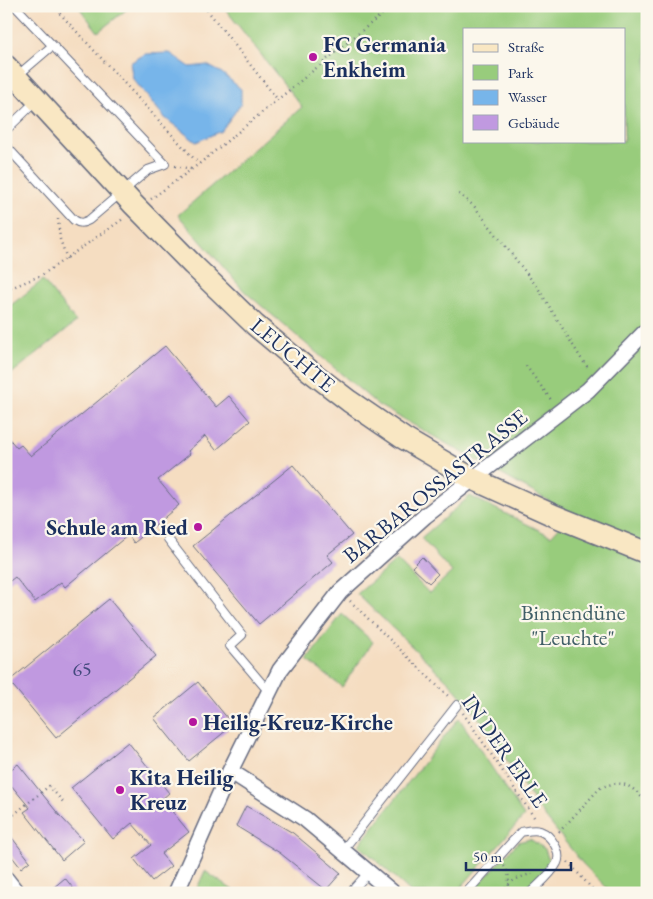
<svg xmlns="http://www.w3.org/2000/svg" width="653" height="899" font-family="'EB Garamond',serif">
	<rect width="100%" height="100%" fill="#fbf7ec"/>
	<filter id="ink" filterUnits="userSpaceOnUse"><feTurbulence type="fractalNoise" baseFrequency=".02" numOctaves="2"/><feDisplacementMap in="SourceGraphic" scale="10" xChannelSelector="R" yChannelSelector="G"/><feConvolveMatrix kernelMatrix="1 2 1 2 8 2 1 2 1" color-interpolation-filters="sRGB"/></filter>
	<filter id="wash" filterUnits="userSpaceOnUse"><feTurbulence type="fractalNoise" baseFrequency=".0096" numOctaves="4" result="noise"/><feDisplacementMap in="SourceGraphic" scale="20" xChannelSelector="R" yChannelSelector="G"/><feGaussianBlur stdDeviation="1.12" result="paint"/><feColorMatrix in="noise" values="0 0 0 0 0 0 0 0 0 0 0 0 0 0 0 0 0 1.4 0 .05"/><feComposite in="paint" operator="in"/></filter>
	<g filter="url(#wash)">
		<rect width="100%" height="100%" fill="#f5ddc1"/>
		<path fill="#98cc7c" stroke="#5a7e6d" fill-rule="evenodd" d="M78,6H131L98,32Z
			M223,6H647V893H612L583,864L539,809L481,721L450,683L357,594L397,560L429,593L452,572L421,538L470,496L551,536L572,514L378,405L244,291L178,215L302,107ZM464,29H624V141H464Z
			M43,280L76,322L6,378V309Z
			M342,614L373,642L342,687L307,660Z
			M459,718L524,816L456,893H412L359,845Z
			M530,839L545,849L550,864L545,873L524,893H471L518,842Z
			M205,871L237,893H195Z"/>
		<path fill="#77b5ea" stroke="#4972a4" d="M170,53L190,67L207,65L222,73L241,89V104L221,131L196,142L165,118L133,79L130,63L145,54Z"/>
		<g id="blocks">
			<path fill="#c099e0" d="M165,346L216,407L229,396L250,421L216,450L205,436L188,451L190,454L158,480L179,505L134,543L128,535L65,587L61,582L35,602L15,577L6,584V435L17,448L21,445L31,456Z
				M293,465L352,535L327,555L333,562L259,624L193,546Z
				M422,557L438,574L429,583L412,567Z
				M109,599L156,656L56,738L9,681Z
				M198,682L233,725L189,761L154,718Z
				M128,742L169,793L162,799L189,832L161,854L171,866L152,881L134,859L151,845L132,823L113,839L71,788Z
				M18,764L60,816L84,841L62,860L24,812L30,808L6,779V773Z
				M246,806L293,833L341,873L326,890L280,853L236,826Z
				M6,830L30,861L21,868L6,849Z
				M65,878L77,893H47Z"/>
		</g>
	</g>
	<g filter="url(#ink)">
		<use href="#blocks" fill-opacity="0" stroke="#676c81" stroke-width="1"/>
		<g fill="none" stroke-linecap="round" stroke-linejoin="round">
			<g stroke="#676c81" stroke-width="10">
				<path id="lane" d="M17,76L52,46
					M6,130L35,102
					M6,146L74,220C80,224 83,223 89,220L148,170L165,164L15,6
					M168,539L242,635L230,646L269,692
					M343,850L457,705
					M350,893L369,872
					M466,893L521,832C527,831 534,829 540,831C551,835 562,852 557,863C551,875 539,884 530,893"/>
			</g>
			<g stroke="#676c81" stroke-width="18">
				<path id="street" d="M230,771L305,819L393,893
					M6,879L17,893
					M176,893L230,771L280,670L340,592L425,516L588,390L647,330"/>
			</g>
			<g stroke="#676c81" stroke-width="24">
				<path id="secondary" d="M6,66L133,204L193,265L255,325L310,371L349,401L403,438L473,479L555,516L647,553"/>
			</g>
			<path stroke="#676c81" stroke-width="2.5" stroke-dasharray="1 4" stroke-linecap="butt" d="M53,6L199,164
				M204,6L278,100
				M175,166L191,169
				M459,194L474,206L538,288L582,360L589,369
				M151,199L199,164L392,6
				M58,219L60,239L67,259
				M6,290L42,275L123,219
				M526,366L552,401
				M350,601L450,698
				M463,713L536,820
				M6,821L49,786L64,803
				M559,832L600,788C623,778 632,786 647,803
				M568,862L596,893
				M504,866C511,874 508,883 509,893
				M504,893C507,879 524,877 535,872"/>
			<use href="#lane" stroke="#fff" stroke-width="8"/>
			<use href="#street" stroke="#fff" stroke-width="15"/>
			<use href="#secondary" stroke="#f9e7c3" stroke-width="21"/>
		</g>
	</g>
	<g fill="#b5179e" stroke="#fbf7ec" stroke-width="2">
		<circle cx="313" cy="57" r="5"/>
		<circle cx="198" cy="527" r="5"/>
		<circle cx="193" cy="722" r="5"/>
		<circle cx="120" cy="790" r="5"/>
	</g>
	<g text-anchor="middle" dominant-baseline="central" stroke-width="4.5" stroke-linejoin="round" paint-order="stroke">
		<g font-size="20" fill="#444a7e">
			<text x="82" y="669">65</text>
		</g>
		<g font-size="22" font-weight="bold" fill="#1b2f5e" stroke="#fbf7ec" text-anchor="start">
			<text x="323" y="44">FC Germania<tspan x="323" dy="25">Enkheim</tspan></text>
			<text x="188" y="527" text-anchor="end">Schule am Ried</text>
			<text x="203" y="722">Heilig-Kreuz-Kirche</text>
			<text x="130" y="777">Kita Heilig<tspan x="130" dy="25">Kreuz</tspan></text>
		</g>
		<g font-size="22" fill="#1b2f5e" stroke="#fbf7ec">
			<text transform="translate(293 355) rotate(40)">LEUCHTE</text>
			<text transform="translate(435 486) rotate(-39)">BARBAROSSASTRASSE</text>
			<text transform="translate(505 751) rotate(55)">IN DER ERLE</text>
		</g>
		<g font-size="22" fill="#405e67" stroke="#fbf7ec">
			<text x="573" y="612">Binnendüne<tspan x="573" dy="25">"Leuchte"</tspan></text>
		</g>
	</g>
	<rect width="653" height="899" fill="none" stroke="#fbf7ec" stroke-width="25"/>
	<rect x="463" y="28" width="162" height="115" fill="#fbf7ec" stroke="#a1a7b3"/>
	<rect x="473" y="44" width="25" height="8" fill="#f9e7c3" stroke="#a1a7b3"/>
	<text x="508" y="52" font-size="15" fill="#1b2f5e">Straße</text>
	<rect x="473" y="65" width="25" height="15" fill="#98cc7c" stroke="#a1a7b3"/>
	<text x="508" y="78" font-size="15" fill="#1b2f5e">Park</text>
	<rect x="473" y="90" width="25" height="15" fill="#77b5ea" stroke="#a1a7b3"/>
	<text x="508" y="102" font-size="15" fill="#1b2f5e">Wasser</text>
	<rect x="473" y="115" width="25" height="15" fill="#c099e0" stroke="#a1a7b3"/>
	<text x="508" y="128" font-size="15" fill="#1b2f5e">Gebäude</text>
	<path d="M466 862v8h105v-8" fill="none" stroke="#1b2f5e" stroke-width="2.5"/>
	<text x="473" y="862" font-size="15" fill="#1b2f5e" stroke="#fbf7ec" stroke-width="4" paint-order="stroke">50 m</text>
</svg>
